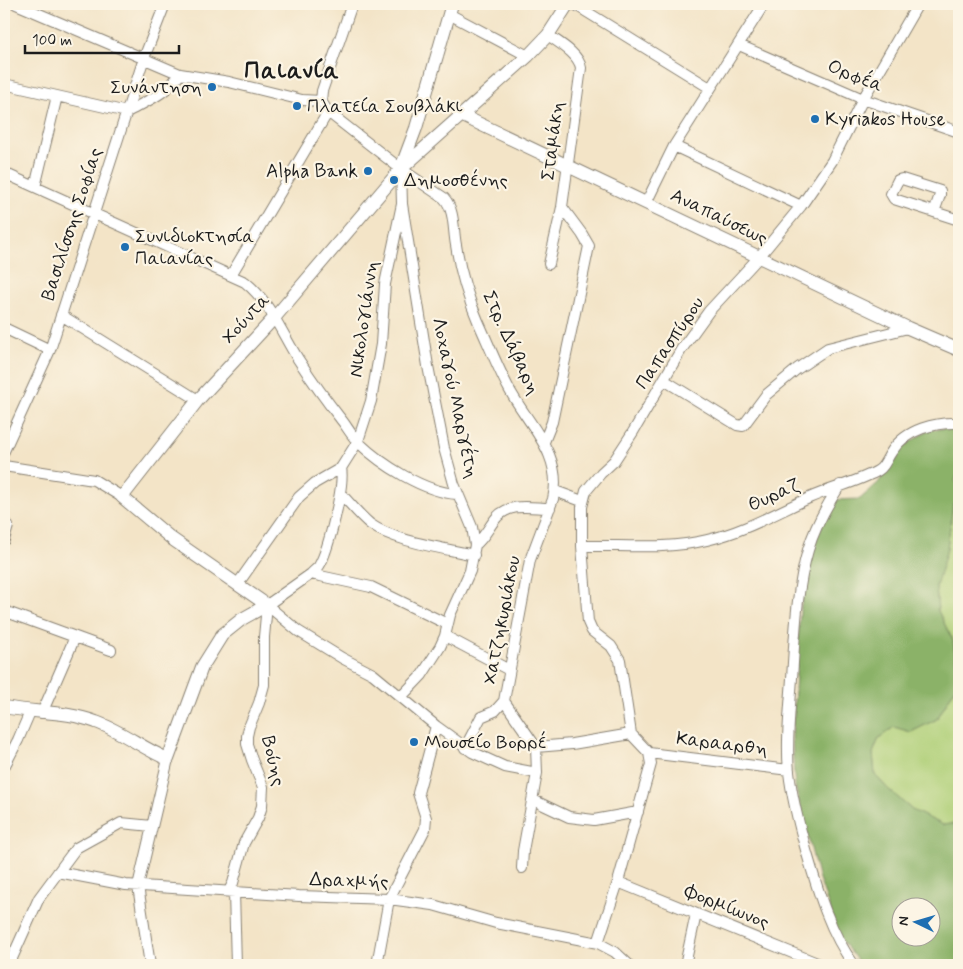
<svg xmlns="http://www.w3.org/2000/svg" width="963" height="969" font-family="Mynerve,sans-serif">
	<rect width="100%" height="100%" fill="#fcf5e5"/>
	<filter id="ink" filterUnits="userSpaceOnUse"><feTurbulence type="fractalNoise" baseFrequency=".02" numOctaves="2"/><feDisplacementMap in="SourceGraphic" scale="10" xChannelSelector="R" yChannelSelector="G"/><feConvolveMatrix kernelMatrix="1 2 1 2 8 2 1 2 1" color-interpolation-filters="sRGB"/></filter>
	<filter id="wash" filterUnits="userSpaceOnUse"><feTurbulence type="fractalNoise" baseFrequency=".0096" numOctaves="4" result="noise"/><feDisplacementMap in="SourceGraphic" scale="20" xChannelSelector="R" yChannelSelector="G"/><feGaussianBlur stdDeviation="1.12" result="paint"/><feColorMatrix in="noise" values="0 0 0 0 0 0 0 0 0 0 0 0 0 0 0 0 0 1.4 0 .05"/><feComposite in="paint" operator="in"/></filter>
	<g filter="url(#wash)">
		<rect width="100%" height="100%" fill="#f3e4c7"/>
		<path fill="#afcf77" stroke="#66764a" d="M953,504L959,506V678L953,641L938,611L936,586L947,549Z
			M959,681V823L943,825L912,810L888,789L875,775L873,753L879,738L894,727L911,732L937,719Z"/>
		<path fill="#8bb268" stroke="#546742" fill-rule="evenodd" d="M959,427V471L955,481L959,485V504H953L947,549L936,586L938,611L953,641L959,681L937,719L911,732L894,727L879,738L873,753L875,775L888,789L912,810L943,825L959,823V964L957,965H861L840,938L818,876L795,786L794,775L792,737L800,611L812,549L833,500L860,499L878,483L903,447L928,430ZM900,906H930V936H900Z"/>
	</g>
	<g filter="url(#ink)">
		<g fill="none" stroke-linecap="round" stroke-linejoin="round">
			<g stroke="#888072" stroke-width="12">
				<path id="minor" d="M16,4L180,74L229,82L302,100L321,101
					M574,4L710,88
					M449,14L528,56
					M548,35C559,43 579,54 581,68L562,207L549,264
					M739,45L863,99L959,132
					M4,84L127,112C147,101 167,93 180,74
					M321,101L328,112L401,169L444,198C455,210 453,230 456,245C460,271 468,298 478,321C488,343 497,366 508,387C527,424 564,454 553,499L530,560L504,701L536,747L537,773L523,851L522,868
					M321,101L322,91L352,4
					M674,146L801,206
					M4,173L245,282C270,302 281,332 298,359C311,379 325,399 340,418C346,425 351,435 358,442C382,465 424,492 457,494
					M35,187L57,96
					M646,203L674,146L764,4
					M934,212L940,195V191L902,179L898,180L891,194L894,199L959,220
					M231,275L328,112
					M61,315L198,400
					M4,328L50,350
					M664,380L737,425L743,426L766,395L797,369L828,348L908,328
					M544,442L552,422L589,246L582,234L562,207
					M4,451L50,350L144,58L165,4
					M4,466L94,480L122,497
					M840,485C827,505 815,526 808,550C796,591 795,635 792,678C790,709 786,741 789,772C792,799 799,825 806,850C818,891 829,931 854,965
					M555,491L582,501
					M340,493C350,503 359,515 370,524C395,542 444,548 474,555
					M4,519L8,526L4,540
					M475,545C485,537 489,526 497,517C511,502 532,508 550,508
					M582,546C623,545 666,550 707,540C743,532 776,513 809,498C829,489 850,484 869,475C886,468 883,464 892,451C906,429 936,422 959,423
					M311,574C313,571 317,569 319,566C328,551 345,485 341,468
					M237,585L299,497L315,483L341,468L358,441L371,401L381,344L385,284L402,204L401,169
					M267,605L298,631L342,658L373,674L436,726L472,752L505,767L537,773
					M267,605L311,574L371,587L447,624
					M4,611L111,650
					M445,636L509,670
					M401,697L422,675L440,647L445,636L450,615L470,571L475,545L472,527L454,484L444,448L428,366L402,204
					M42,713L75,637
					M536,747L572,744L631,734
					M465,748L481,717L495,711L504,701
					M649,753L789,770
					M4,767L18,740L30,712
					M533,800L569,817L594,820L638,812
					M58,872L126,885L299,896L389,899L433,905L496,923L598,943L615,952L629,965
					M618,882L822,965
					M229,891L233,883L244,843L258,818L262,806L263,787L252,760L247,744V736L249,727L259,703L264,685V637L267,605
					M234,892L236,965
					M598,943L618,882L651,764L649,753L631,734L620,660L611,646L592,631L588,622L582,546V507L586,491L601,473L614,461L633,432L681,350L709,311L759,257L801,206L832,161L863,99L918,4
					M9,965L39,898L76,848L121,823L152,826
					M150,965L138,886L168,759
					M377,965L389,899L425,829L426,818L418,793L436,726
					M685,965L696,914"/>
			</g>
			<g stroke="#888072" stroke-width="14">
				<path id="tertiary" d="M463,116L908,328L959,350
					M401,168L416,128L452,4
					M4,707C34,713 67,711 96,722C122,731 143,749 168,759L202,667L222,635L242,619L267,605L172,539L122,497L198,400L275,317L401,169L528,56L548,35L568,4"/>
			</g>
			<use href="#minor" stroke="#fff" stroke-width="10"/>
			<use href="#tertiary" stroke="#fff" stroke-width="12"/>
		</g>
	</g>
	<g fill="#1f6fb2" stroke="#fcf5e5" stroke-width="2">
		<circle cx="212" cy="87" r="5"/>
		<circle cx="297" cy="106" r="5"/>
		<circle cx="815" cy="119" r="5"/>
		<circle cx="368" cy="171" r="5"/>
		<circle cx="394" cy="180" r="5"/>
		<circle cx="125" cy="247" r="5"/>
		<circle cx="414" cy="742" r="5"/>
	</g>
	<g text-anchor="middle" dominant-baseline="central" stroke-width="4.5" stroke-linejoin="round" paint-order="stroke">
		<g font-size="19" fill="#1c1c1c" stroke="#fcf5e5">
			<text transform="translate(855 76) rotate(22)">Ορφέα</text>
			<text transform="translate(553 141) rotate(-83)">Σταμάκη</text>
			<text transform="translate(719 217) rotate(26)">Αναπαύσεως</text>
			<text transform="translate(72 224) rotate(-72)">Βασιλίσσης Σοφίας</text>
			<text transform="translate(246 319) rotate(-47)">Χούντα</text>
			<text transform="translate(364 319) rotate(-82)">Νικολογιάννη</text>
			<text transform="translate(511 343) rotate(65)">Στρ. Δάβαρη</text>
			<text transform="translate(670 343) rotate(-56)">Παπασπύρου</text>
			<text transform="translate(455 398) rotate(78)">Λοχαγού Μαργέτη</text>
			<text transform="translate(774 495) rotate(-25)">Θυραζ</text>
			<text transform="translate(502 620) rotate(-79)">Χατζηκυριάκου</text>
			<text transform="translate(722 744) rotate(7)">Καρααρθη</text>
			<text transform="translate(273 761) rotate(77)">Βούης</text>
			<text transform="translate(349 881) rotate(2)">Δραχμής</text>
			<text transform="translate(727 907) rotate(22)">Φορμίωνος</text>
		</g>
		<g font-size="19" fill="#1c1c1c" stroke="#fcf5e5" text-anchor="start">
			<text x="202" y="87" text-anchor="end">Συνάντηση</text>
			<text x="307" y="106">Πλατεία Σουβλάκι</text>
			<text x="825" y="119">Kyriakos House</text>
			<text x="358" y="171" text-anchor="end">Alpha Bank</text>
			<text x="404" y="180">Δημοσθένης</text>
			<text x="135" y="236">Συνιδιοκτησία<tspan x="135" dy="22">Παιανίας</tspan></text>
			<text x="424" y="742">Μουσείο Βορρέ</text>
		</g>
		<g font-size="24" font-weight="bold" letter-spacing="1" fill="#1c1c1c" stroke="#fcf5e5">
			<text x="292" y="71">Παιανία</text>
		</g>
	</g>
	<rect width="963" height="969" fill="none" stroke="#fcf5e5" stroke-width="20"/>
	<g transform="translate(916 922) rotate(275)"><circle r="24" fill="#fcf5e5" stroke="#a29e95"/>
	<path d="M0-4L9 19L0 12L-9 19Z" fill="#1f6fb2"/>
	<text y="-8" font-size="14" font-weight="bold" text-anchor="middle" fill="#1c1c1c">N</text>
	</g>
	<path d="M25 45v8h154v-8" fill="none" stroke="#1c1c1c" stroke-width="2.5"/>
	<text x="32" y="45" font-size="15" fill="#1c1c1c" stroke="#fcf5e5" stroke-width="4" paint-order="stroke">100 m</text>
</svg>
